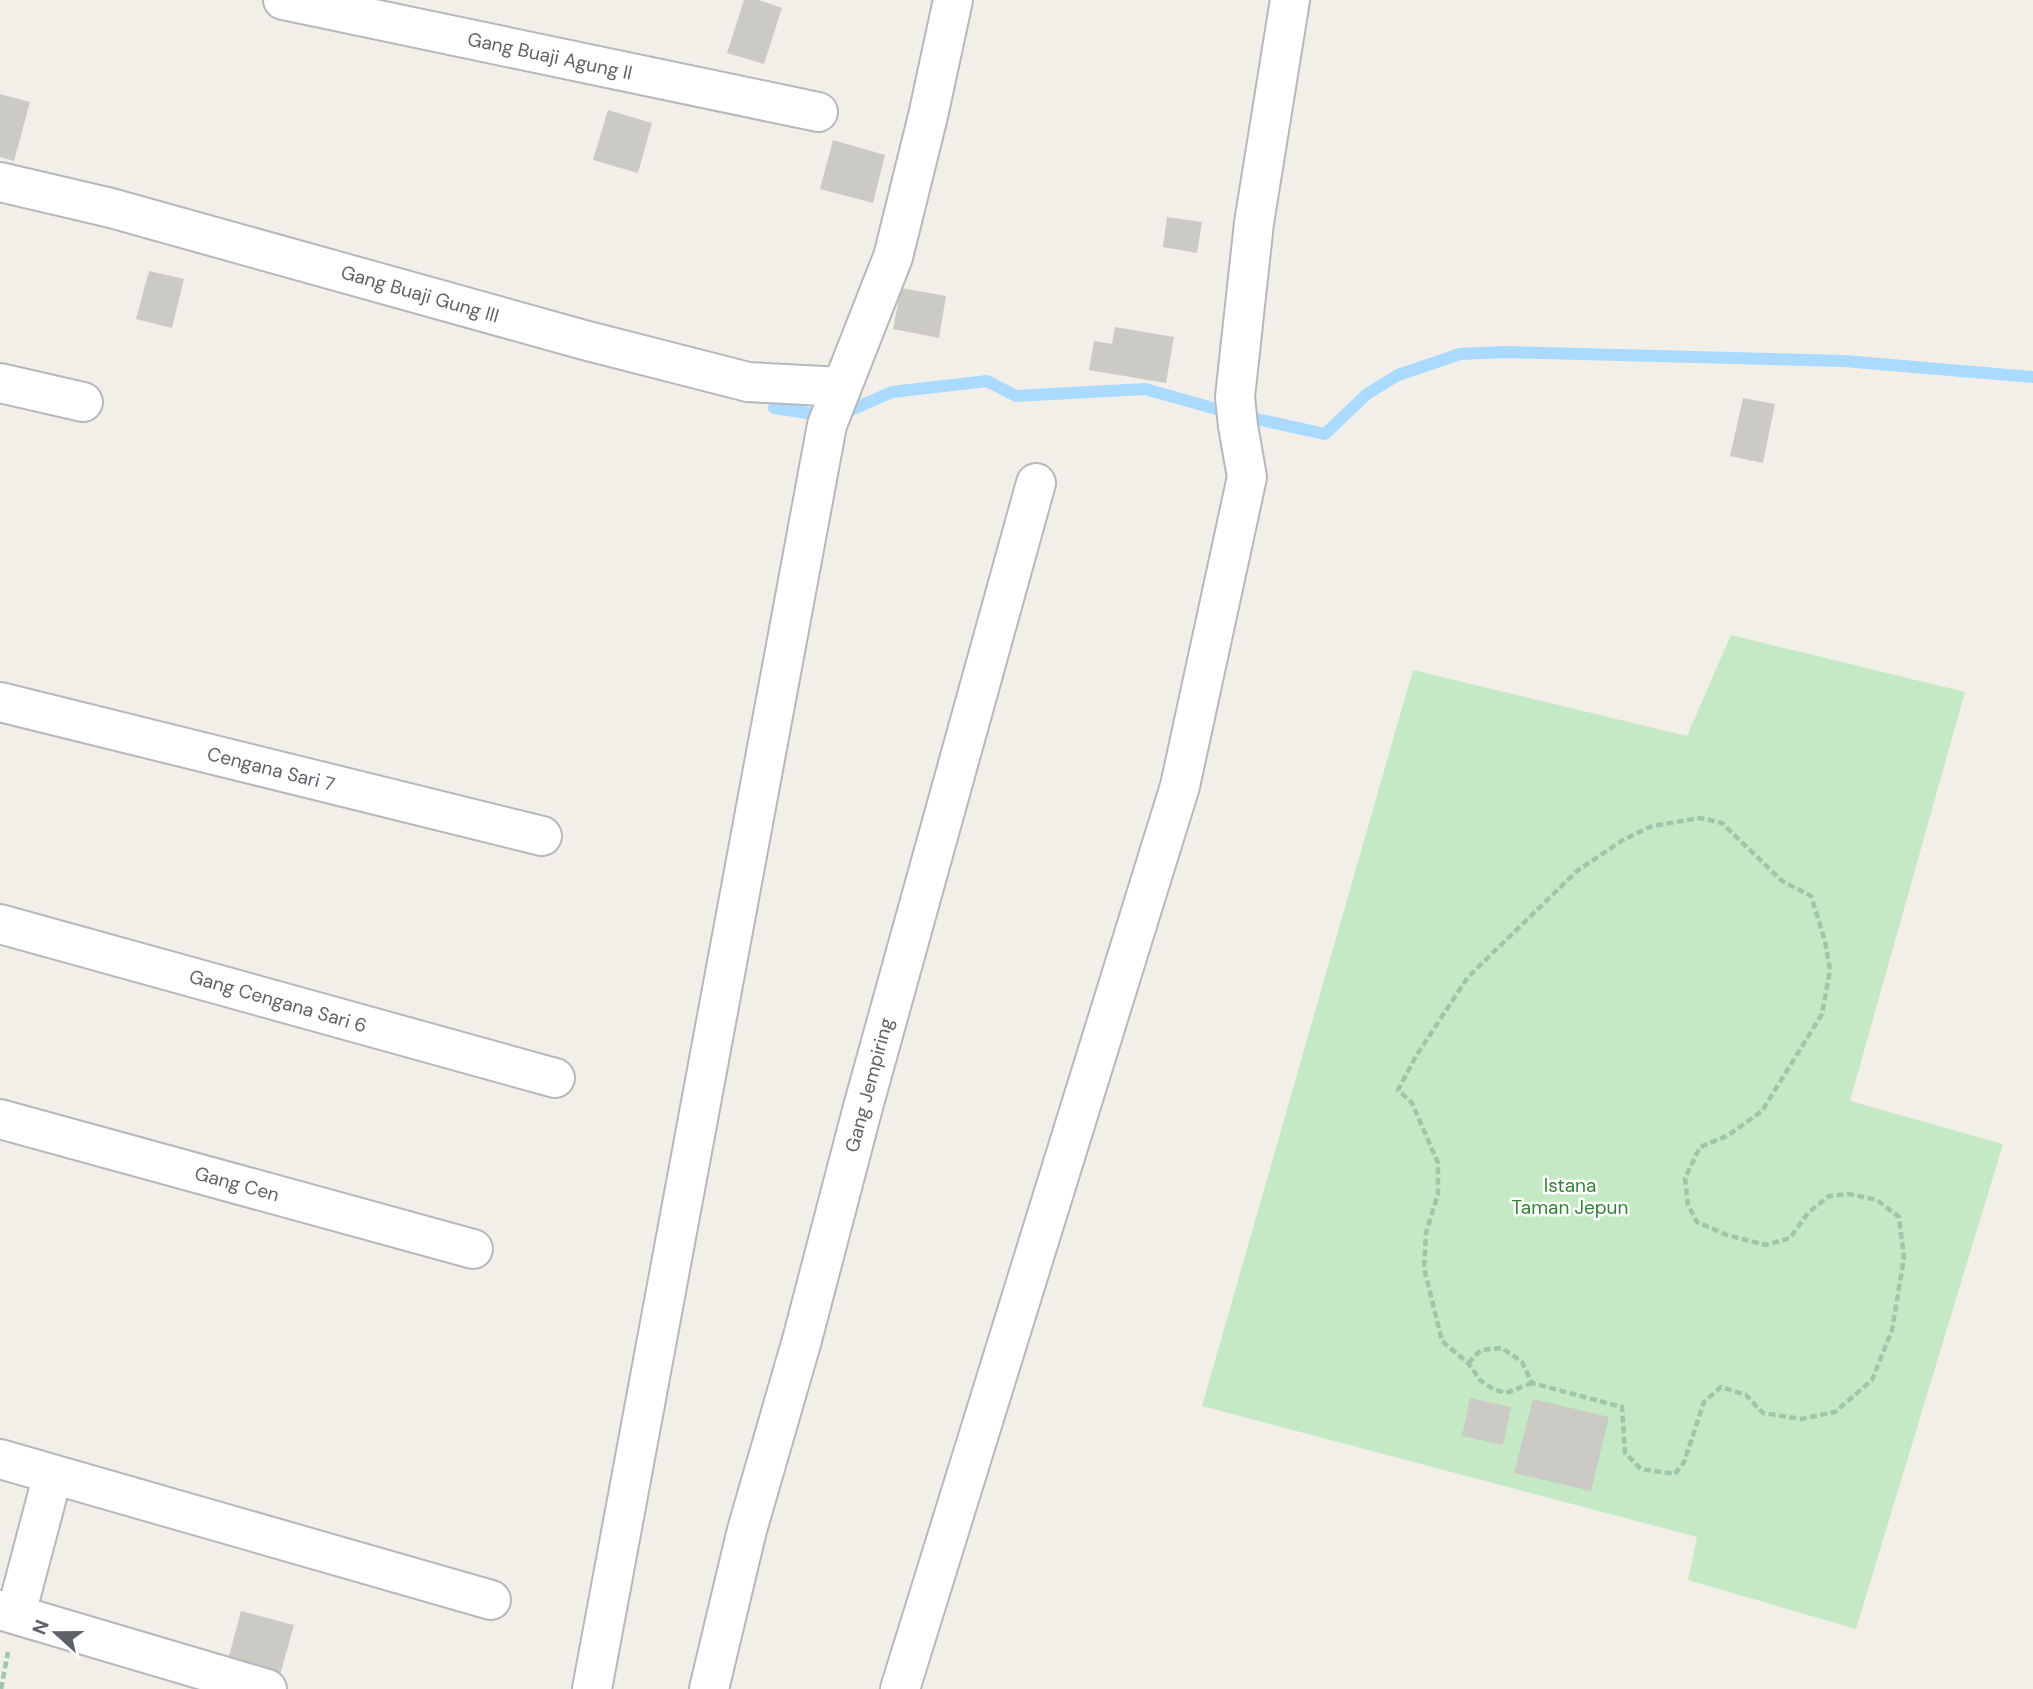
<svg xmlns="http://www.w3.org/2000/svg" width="2033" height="1689" font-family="'DM Sans',sans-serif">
	<rect width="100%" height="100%" fill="#f1efe8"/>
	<path fill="#c5e8c5" d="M1731,635L1965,692L1850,1101L2003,1144L1856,1629L1688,1580L1697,1537L1202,1406L1413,670L1687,736Z"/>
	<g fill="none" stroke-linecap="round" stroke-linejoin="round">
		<path stroke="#aadaff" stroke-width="12" d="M774,408L835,417L892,392L987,381L1016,396L1145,389L1238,415L1325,434L1367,394L1398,375L1460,354L1503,352L1844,361L2033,377"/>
	</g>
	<path fill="#cccac5" d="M744,0H759L782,8L764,64L727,53Z
		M0,94L30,102L14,161L0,157Z
		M608,110L652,123L638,173L593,160Z
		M833,140L885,155L873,203L820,189Z
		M1167,217L1202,222L1197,253L1163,247Z
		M149,271L184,279L172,328L136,319Z
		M901,288L946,296L939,338L893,329Z
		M1115,327L1174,337L1166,383L1089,370L1094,341L1112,344Z
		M1743,398L1775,404L1763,463L1730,456Z
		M1470,1398L1511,1407L1503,1445L1462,1436Z
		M1533,1399L1609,1417L1591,1491L1514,1473Z
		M241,1611L294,1625L280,1675L228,1660Z"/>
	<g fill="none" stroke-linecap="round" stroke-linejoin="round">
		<g stroke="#b5b8bc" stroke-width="42">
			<path id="minor" d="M283,0L818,112
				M0,182L111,208L584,340L748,382L842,387
				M0,383L83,402
				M0,702L542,836
				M0,924L555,1078
				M0,1119L473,1249
				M0,1459L491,1600
				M0,1610L267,1689
				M16,1614L53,1474
				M592,1689L827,425L893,257L928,116L953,0
				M709,1689L747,1530L802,1340L863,1107L1036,483
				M900,1689L1180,786L1247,477L1238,426L1235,397L1254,223L1290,0"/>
		</g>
		<path stroke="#9cc7a9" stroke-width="4.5" stroke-dasharray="7 3.5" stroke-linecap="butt" d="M1468,1363L1481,1350L1502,1348L1522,1362L1532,1383L1622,1407L1625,1453L1641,1469L1675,1474L1684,1462L1704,1402L1721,1387L1746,1395L1763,1413L1801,1419L1835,1412L1872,1380L1892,1330L1904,1258L1899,1217L1877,1200L1850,1194L1829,1196L1808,1213L1790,1238L1766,1245L1727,1235L1697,1222L1688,1205L1685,1178L1700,1147L1727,1136L1762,1111L1822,1014L1830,970L1825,941L1811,896L1782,881L1722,823L1700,818L1652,826L1623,840L1577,871L1468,977L1416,1056L1398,1090L1412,1103L1438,1163V1194L1426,1233L1424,1268L1442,1341L1468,1363L1480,1380L1493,1389L1506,1393L1532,1383
			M1,1689L8,1652"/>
		<use href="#minor" stroke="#fff" stroke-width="38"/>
	</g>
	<g text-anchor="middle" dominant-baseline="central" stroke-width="5" stroke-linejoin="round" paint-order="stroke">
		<g font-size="19" fill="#5f6368" stroke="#fff">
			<text transform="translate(550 56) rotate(12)">Gang Buaji Agung II</text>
			<text transform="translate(420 294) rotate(16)">Gang Buaji Gung III</text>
			<text transform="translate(271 769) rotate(14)">Cengana Sari 7</text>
			<text transform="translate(278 1001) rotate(16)">Gang Cengana Sari 6</text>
			<text transform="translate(869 1085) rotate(-75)">Gang Jempiring</text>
			<text transform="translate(237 1184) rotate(15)">Gang Cen</text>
		</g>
		<g font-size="19" fill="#348238" stroke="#fff">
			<text x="1570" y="1185">Istana<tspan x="1570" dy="22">Taman Jepun</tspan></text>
		</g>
	</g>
	<g transform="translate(56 1633) rotate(291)" stroke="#ffffff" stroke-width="5" paint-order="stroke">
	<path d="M0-5L12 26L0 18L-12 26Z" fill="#5f6368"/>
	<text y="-10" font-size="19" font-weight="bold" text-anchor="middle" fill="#5f6368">N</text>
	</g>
</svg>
